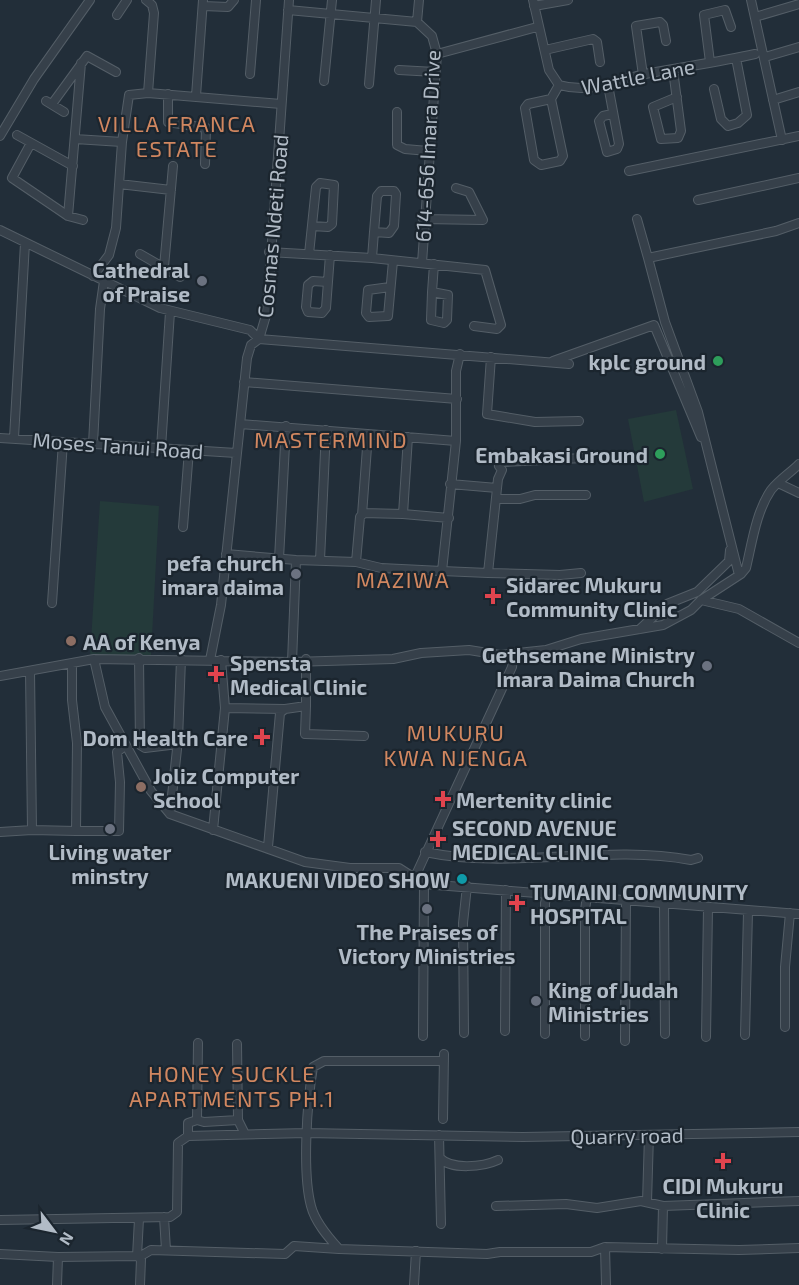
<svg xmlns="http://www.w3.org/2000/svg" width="799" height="1285" font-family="'Exo 2',sans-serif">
	<rect width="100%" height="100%" fill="#222e39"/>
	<path fill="#243a3a" d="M676,410L693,489L644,502L628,419Z
		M100,501L159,506L151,655L90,656Z"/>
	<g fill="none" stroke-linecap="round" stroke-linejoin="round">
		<g stroke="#545e67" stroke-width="10">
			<path id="minor" d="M146,0L152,5L154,13L148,93
				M533,0L549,70L559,85C591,94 614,81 645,74C682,67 719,62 755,54
				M751,0L782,140
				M203,6L228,7L234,0
				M534,6L568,0
				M288,10L417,22L432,36L437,54L422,263
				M117,15L127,0
				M755,17L799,4
				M417,22L419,0
				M545,50L593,39L597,42L600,62
				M437,54L537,27
				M765,57L799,47
				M710,62L704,15L725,10L731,27
				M399,70L435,72
				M673,70L681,131L678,138L661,139L653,107L677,97
				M250,74L256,0
				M643,75L636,26L660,22L663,25L666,41
				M324,81L332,0
				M369,84L376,0
				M608,85L619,144L617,149L607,152L599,121L603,116L612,114
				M714,89L721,119L728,126L738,123L747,115L736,58
				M168,94V122L206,128L205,164
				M196,96L203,0
				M551,99L528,104L525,108L534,160L541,165L560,161L563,156L551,99L559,85
				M773,100L799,92
				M46,101L64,112
				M52,104L87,56L116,72
				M397,112V145L405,149L428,151
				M17,135L73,166
				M0,136L34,79L90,0
				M75,139L122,142
				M31,143L12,178L68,216L83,220
				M629,171L799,136
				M119,184L171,190
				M381,191H394L396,194L394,226L389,233L374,232L377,196Z
				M698,200L799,178
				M68,216L81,63
				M423,219L483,220L469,192L456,188
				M637,219L648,258
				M0,230L160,308L250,330L259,339L569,364
				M269,252L372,258L485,270L501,325L497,329L474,326
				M140,254L180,277
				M309,254L316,187L320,183L334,185L332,224L328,227L312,226
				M372,258L374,232
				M164,267L173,166
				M93,276L109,255L116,228L122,142L129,95L148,93L281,104
				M328,282L313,281L308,285L306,307L308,312L322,313L326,308L330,255
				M390,287L368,290L366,313L369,317L388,316L393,261
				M432,292L448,295L447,320L444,323L431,320Z
				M432,292L434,264
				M491,357L487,414L535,422L579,421
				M553,361L654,325L701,437
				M244,382L457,399
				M240,424L456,441
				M0,438L236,453
				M14,438L25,243
				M93,444L100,309L104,281
				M161,448L170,312
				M778,483L799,493
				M450,484L497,488
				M497,499H520L535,495H586
				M403,514L449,518
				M362,515L368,434
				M183,527L189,450
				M226,554L296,560L356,562L381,568L442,571L456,441V371L460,354
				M279,559L286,426
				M320,560L326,430
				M356,562L360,517L363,513L403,514L408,437
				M442,571L488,573L498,479L502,470L499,466L503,462L583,458
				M488,573L560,575L581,573
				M739,575L698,412L665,322L648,258L776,231L799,223
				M701,600L739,609L799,643
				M52,603L63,442
				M640,629L667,604L697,592L729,561L730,550
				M139,658L140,745L145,748L178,744
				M94,659L105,707L151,791L170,814L305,862L350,868H399L424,884L799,914
				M210,660L221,605L247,358L251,345L259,339L267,312L289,0
				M292,662L296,560
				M72,663V700L77,743L76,831H119L120,782L117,752L126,745
				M0,676L94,659L292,662L393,659L421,653L469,650L500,655L546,650L581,639L663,625L691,610L701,600L741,574L746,568C752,543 756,512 771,490C779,480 790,473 799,464
				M306,706L305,734L364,736
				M225,708L285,709
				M170,814L178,740L181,659
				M32,830L76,831
				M213,830L225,708L221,660
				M0,832L32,830L30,671
				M268,847L280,713L285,709L306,706V659
				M425,852C512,870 604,844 691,860L698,858
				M414,879L512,667L514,653
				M664,903L665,1034
				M785,1027V967L790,913
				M505,1031L506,890
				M464,1033L463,923L467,886
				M545,1034V903L547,894
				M745,1035L748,912
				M423,1036L424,884
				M585,1036V910L587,896
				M706,1037L708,908
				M625,1041L626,901
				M237,1044L238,1120L245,1134
				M444,1061H324L313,1067C307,1102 302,1172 311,1206C315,1222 328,1237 339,1249L487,1254L500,1252H591L605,1247L739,1250L799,1248
				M443,1119L444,1054
				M197,1120L204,1122L238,1120
				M439,1135L441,1224
				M188,1136V1123L197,1120L198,1043
				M440,1158C451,1170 483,1167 498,1160
				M647,1202L649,1135
				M496,1206L566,1204L597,1208L641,1201L663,1206L799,1201
				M164,1217L166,1250
				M0,1220L170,1217L177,1212L178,1143L188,1136L306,1133L523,1137L799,1132
				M605,1247L606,1285
				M662,1249L663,1206
				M0,1254L58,1257L137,1256L141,1259L140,1285
				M137,1256L139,1219
				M139,1257L151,1250L285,1254L294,1246L339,1249
				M57,1285L58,1257
				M414,1285L416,1251"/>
		</g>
		<use href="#minor" stroke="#36404a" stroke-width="8"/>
	</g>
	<g fill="#6b7280" stroke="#1b252e" stroke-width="2">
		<circle cx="202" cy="281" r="6"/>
		<circle cx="296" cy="574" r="6"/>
		<circle cx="707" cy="666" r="6"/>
		<circle cx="110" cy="829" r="6"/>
		<circle cx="427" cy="909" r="6"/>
		<circle cx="536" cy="1001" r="6"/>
	</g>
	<g fill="#2e9e5b" stroke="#1b252e" stroke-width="2">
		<circle cx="718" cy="361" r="6"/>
		<circle cx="660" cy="454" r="6"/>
	</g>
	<g fill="#e0444e" stroke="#1b252e" stroke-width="2">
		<path d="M490 587h6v6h6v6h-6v6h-6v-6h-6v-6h6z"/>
		<path d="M213 665h6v6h6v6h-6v6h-6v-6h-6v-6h6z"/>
		<path d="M259 728h6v6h6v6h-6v6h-6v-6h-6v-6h6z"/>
		<path d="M440 790h6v6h6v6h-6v6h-6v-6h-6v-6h6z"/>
		<path d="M435 830h6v6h6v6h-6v6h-6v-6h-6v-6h6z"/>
		<path d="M514 894h6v6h6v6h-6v6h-6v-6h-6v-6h6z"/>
		<path d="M720 1152h6v6h6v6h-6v6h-6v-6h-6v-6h6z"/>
	</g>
	<g fill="#8d6e63" stroke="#1b252e" stroke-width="2">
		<circle cx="71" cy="641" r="6"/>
		<circle cx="141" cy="787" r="6"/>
	</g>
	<circle fill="#0f9aa8" stroke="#1b252e" stroke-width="2" cx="462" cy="879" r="6"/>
	<g text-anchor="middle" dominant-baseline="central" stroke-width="4.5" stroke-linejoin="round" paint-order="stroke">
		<g font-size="21" fill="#b1bbc6" stroke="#1b252e">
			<text transform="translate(638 76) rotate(-11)">Wattle Lane</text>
			<text transform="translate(427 146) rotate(-87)">614-656 Imara Drive</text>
			<text transform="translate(272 226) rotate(-85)">Cosmas Ndeti Road</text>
			<text transform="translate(118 445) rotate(4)">Moses Tanui Road</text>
			<text transform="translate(627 1135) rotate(-1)">Quarry road</text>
		</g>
		<g font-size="21" font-weight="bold" fill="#b1bbc6" stroke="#1b252e" text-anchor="start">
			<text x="190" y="269" text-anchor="end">Cathedral<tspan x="190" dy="24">of Praise</tspan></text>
			<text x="706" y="361" text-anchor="end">kplc ground</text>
			<text x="648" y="454" text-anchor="end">Embakasi Ground</text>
			<text x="284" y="562" text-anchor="end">pefa church<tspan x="284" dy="24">imara daima</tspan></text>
			<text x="506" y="584">Sidarec Mukuru<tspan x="506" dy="24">Community Clinic</tspan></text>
			<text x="83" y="641">AA of Kenya</text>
			<text x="695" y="654" text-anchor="end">Gethsemane Ministry<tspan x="695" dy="24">Imara Daima Church</tspan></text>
			<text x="230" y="662">Spensta<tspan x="230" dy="24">Medical Clinic</tspan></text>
			<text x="248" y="737" text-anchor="end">Dom Health Care</text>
			<text x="153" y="775">Joliz Computer<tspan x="153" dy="24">School</tspan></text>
			<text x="456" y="799">Mertenity clinic</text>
			<text x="452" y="827">SECOND AVENUE<tspan x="452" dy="24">MEDICAL CLINIC</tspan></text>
			<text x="110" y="851" text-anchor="middle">Living water<tspan x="110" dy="24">minstry</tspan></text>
			<text x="450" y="879" text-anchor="end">MAKUENI VIDEO SHOW</text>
			<text x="530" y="891">TUMAINI COMMUNITY<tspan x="530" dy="24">HOSPITAL</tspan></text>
			<text x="427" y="931" text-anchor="middle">The Praises of<tspan x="427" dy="24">Victory Ministries</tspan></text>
			<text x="548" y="989">King of Judah<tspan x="548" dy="24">Ministries</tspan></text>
			<text x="723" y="1185" text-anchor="middle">CIDI Mukuru<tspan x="723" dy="24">Clinic</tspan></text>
		</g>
		<g font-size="22" letter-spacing="1.5" fill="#d18760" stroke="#1b252e">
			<text x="177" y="123">VILLA FRANCA<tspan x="177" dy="25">ESTATE</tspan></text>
			<text x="331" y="439">MASTERMIND</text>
			<text x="403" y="579">MAZIWA</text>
			<text x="456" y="732">MUKURU<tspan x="456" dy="25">KWA NJENGA</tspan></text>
			<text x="232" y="1073">HONEY SUCKLE<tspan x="232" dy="25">APARTMENTS PH.1</tspan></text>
		</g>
	</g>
	<g transform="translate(54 1231) rotate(122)" stroke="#1b252e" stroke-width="4.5" paint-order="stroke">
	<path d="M0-4.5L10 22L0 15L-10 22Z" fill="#b1bbc6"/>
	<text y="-9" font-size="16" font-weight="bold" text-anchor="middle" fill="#b1bbc6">N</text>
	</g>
</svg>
